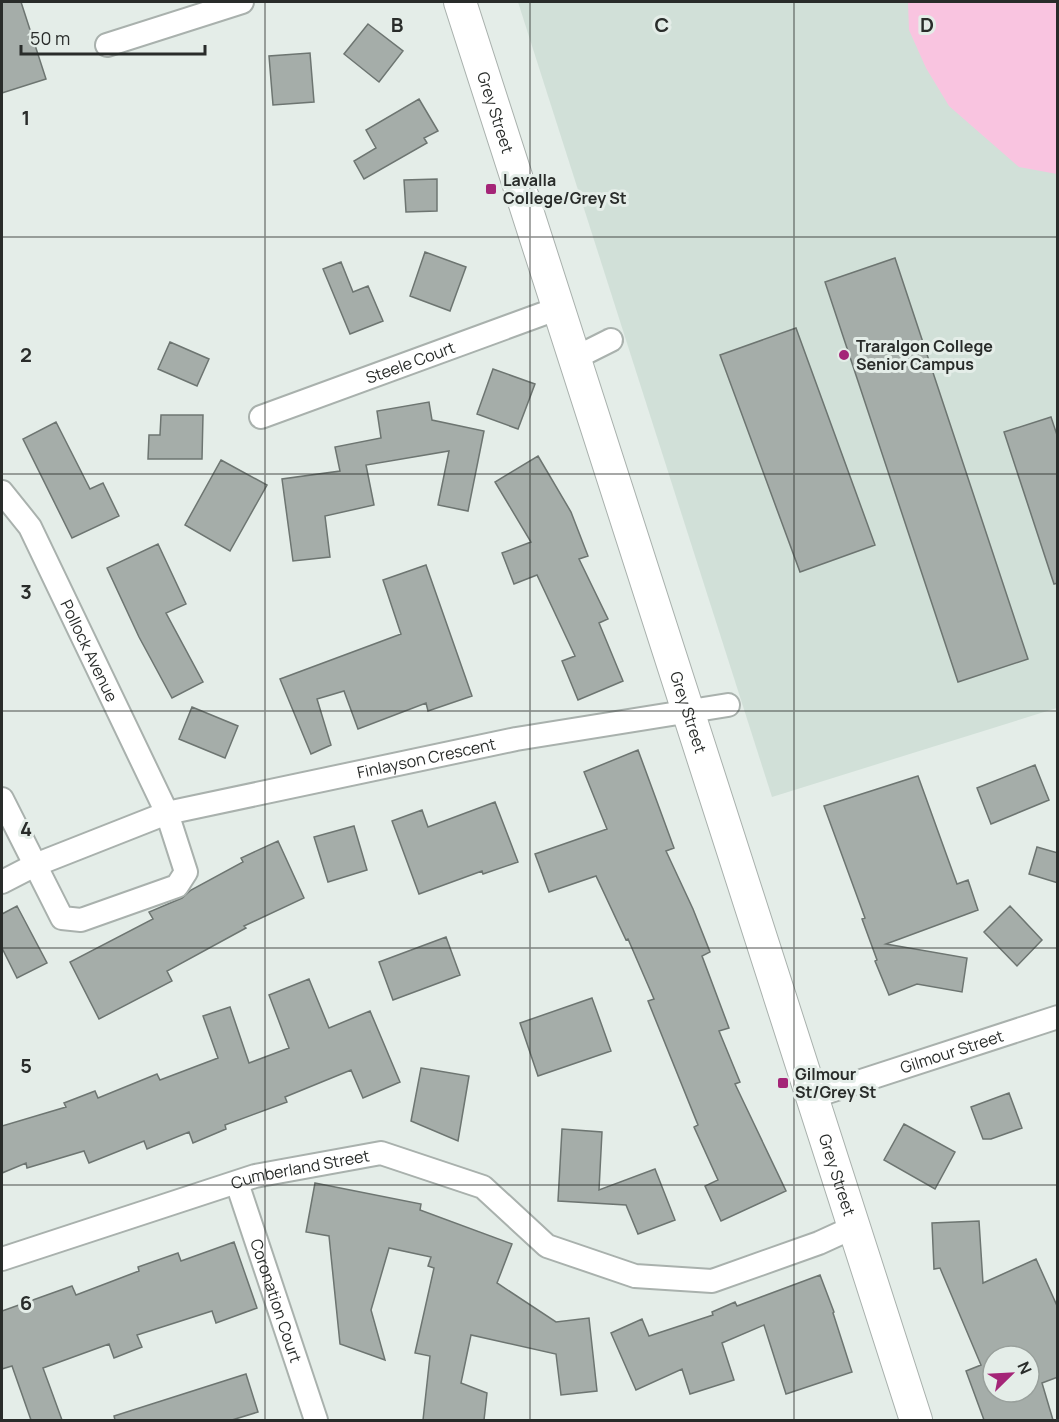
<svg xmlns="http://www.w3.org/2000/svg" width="1059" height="1422" font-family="Manrope,sans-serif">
	<rect width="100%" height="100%" fill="#e4ede8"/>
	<path fill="#d1e0d8" d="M518,2H1057V708L772,797Z"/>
	<path fill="#f9c4e0" d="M908,2H1057V174L1019,167L949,106L926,68L909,30Z"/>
	<path fill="#a5ada9" stroke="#6d7571" stroke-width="1.5" fill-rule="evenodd" d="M2,2H21L46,79L2,93Z
		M368,24L403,51L379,82L344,54Z
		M310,53L314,102L273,105L269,56Z
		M419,99L438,131L424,138L427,143L364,179L354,161L376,148L366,130Z
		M437,179V211L406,212L404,180Z
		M425,252L466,267L450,311L410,296Z
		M895,258L1028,659L958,682L825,282Z
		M341,262L353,292L368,286L383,321L350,334L323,269Z
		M796,328L875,545L800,572L720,355Z
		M170,342L209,359L197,386L158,369Z
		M493,369L535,384L518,429L477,414Z
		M429,402L432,420L484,431L468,511L438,505L449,451L366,465L374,505L325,516L330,557L293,561L282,479L340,471L335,447L381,438L377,411Z
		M161,415H203L202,459H148L149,435H160Z
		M1051,417L1058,438V583L1054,584L1004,432Z
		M56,422L90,489L103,483L119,516L72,538L23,439Z
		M538,456L571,512L588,556L579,559L608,619L599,623L623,681L578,700L562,661L575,656L537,575L514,584L502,553L531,542L495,482Z
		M221,460L267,485L230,551L185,525Z
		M158,544L186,604L166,613L203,682L172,698L139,637L107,568Z
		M426,565L472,696L428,711L426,703L358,729L344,691L317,699L331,745L311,754L280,679L401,634L383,580Z
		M192,707L238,726L225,758L179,739Z
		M638,750L674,848L666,851L693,909L710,952L702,956L729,1028L719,1031L740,1082L735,1084L786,1191L721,1221L705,1186L718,1180L694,1127L698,1125L648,1001L654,999L628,939L626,940L596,876L549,892L535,854L607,829L584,772Z
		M1035,765L1049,800L991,824L977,788Z
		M918,776L957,884L968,880L978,910L886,944L967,958L962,992L917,984L889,995L875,961L877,960L862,919L865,918L824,806Z
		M495,802L518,862L483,874L482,871L419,894L392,821L422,810L428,827Z
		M354,826L367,870L328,882L314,837Z
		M278,841L304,898L244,926L246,928L167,971L172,981L99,1019L70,962L153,919L149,912L182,898L191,890L243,862L241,858Z
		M1037,847L1058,853V883L1029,874Z
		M17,906L47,963L17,978L2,948V914Z
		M1010,906L1042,940L1017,966L984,932Z
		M446,937L460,975L393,1000L379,962Z
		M309,979L329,1028L370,1011L400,1082L363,1098L351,1070L285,1097L287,1102L225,1125L226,1129L193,1143L189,1132L147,1149L144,1141L89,1163L84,1151L27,1168L26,1163L2,1173V1126L66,1107L64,1103L95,1091L98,1098L157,1074L160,1080L218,1058L203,1016L230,1007L249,1063L289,1048L269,995Z
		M592,998L611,1051L538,1076L520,1023Z
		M421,1068L469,1076L458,1141L411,1121Z
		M1009,1093L1022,1128L991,1139H983L971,1107Z
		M904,1124L955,1152L935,1189L884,1160Z
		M562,1129L602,1132L599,1190L655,1169L675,1220L638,1234L626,1205L558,1201Z
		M315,1183L421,1204L420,1210L512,1244L497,1283L556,1322L589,1318L597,1391L561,1395L556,1354L471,1335L461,1383L487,1393L484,1420H423L430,1356L415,1353L434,1268L428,1266L431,1257L389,1248L371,1310L385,1360L340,1344L329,1236L306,1232Z
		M979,1221L983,1283L1036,1259L1058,1308V1377L1042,1383L1053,1420H984L966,1371L981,1365L940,1268L934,1269L932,1223ZM993,1356H1029V1392H993Z
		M234,1242L257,1308L216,1323L212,1311L137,1335L142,1347L114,1358L109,1344L43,1368L62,1420H31L12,1366L2,1369V1311L72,1286L76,1295L139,1271L138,1267L178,1253L181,1261Z
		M820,1275L834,1312L833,1313L852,1372L786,1394L764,1325L722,1343L734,1380L690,1394L682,1369L636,1390L611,1333L642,1319L649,1336L713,1315L712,1312L735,1302L737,1306Z
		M246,1374L258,1412L232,1420H115L114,1416Z"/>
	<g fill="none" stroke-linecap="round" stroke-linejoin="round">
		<g stroke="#a9b1ad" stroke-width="26">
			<g id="minor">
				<path d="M107,45L242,2"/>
				<path d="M575,358L611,340"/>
				<path id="s1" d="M261,417L559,308"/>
				<path id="s2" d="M2,492L30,527L167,813L186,872L177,886L81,920L62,918L2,799"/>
				<path id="s3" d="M2,882L35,865L167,813L516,739L728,705"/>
				<path id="s4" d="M812,1097L1058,1017"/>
				<path id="s5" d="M237,1183L316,1420"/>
				<path id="s6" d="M2,1259L255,1176L381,1153L483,1187L547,1246L635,1276L712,1281L819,1243L854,1227"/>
			</g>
		</g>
		<g stroke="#a9b1ad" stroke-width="34">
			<g id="secondary">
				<path id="s7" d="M460,2L916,1420"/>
			</g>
		</g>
		<use href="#minor" stroke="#fff" stroke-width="22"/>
		<use href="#secondary" stroke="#fff" stroke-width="32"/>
	</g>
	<path fill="none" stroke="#292c2a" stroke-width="1.5" stroke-opacity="0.55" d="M265,2V1420M530,2V1420M794,2V1420M2,237H1058M2,474H1058M2,711H1058M2,948H1058M2,1185H1058"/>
	<g fill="#a42577" stroke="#e4ede8" stroke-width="2">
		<rect x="485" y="183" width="12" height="12" rx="3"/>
		<circle cx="844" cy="355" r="6"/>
		<rect x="777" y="1077" width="12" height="12" rx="3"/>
	</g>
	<g text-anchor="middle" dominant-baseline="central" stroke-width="6" stroke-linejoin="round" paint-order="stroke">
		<g font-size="16" fill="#292c2a" stroke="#e4ede8">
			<text stroke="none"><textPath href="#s7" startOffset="116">Grey Street</textPath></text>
			<text stroke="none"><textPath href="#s1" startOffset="159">Steele Court</textPath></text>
			<text stroke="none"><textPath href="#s2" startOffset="182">Pollock Avenue</textPath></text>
			<text stroke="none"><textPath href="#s7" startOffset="746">Grey Street</textPath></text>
			<text stroke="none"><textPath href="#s3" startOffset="444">Finlayson Crescent</textPath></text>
			<text stroke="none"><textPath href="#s4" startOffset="147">Gilmour Street</textPath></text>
			<text stroke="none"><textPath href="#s6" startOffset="312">Cumberland Street</textPath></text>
			<text stroke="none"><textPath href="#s7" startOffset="1232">Grey Street</textPath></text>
			<text stroke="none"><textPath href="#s5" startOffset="124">Coronation Court</textPath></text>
		</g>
		<g font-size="16" font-weight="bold" fill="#292c2a" stroke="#e4ede8" text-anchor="start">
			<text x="503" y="180">Lavalla<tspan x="503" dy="18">College/Grey St</tspan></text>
			<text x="856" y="346">Traralgon College<tspan x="856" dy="18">Senior Campus</tspan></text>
			<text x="795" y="1074">Gilmour<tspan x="795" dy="18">St/Grey St</tspan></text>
		</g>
	</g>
	<g font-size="20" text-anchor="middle" font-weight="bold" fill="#292c2a" stroke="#e4ede8" stroke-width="6" stroke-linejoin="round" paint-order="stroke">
		<text x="397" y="32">B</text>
		<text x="662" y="32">C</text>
		<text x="927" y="32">D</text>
		<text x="26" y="125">1</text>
		<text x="26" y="362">2</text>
		<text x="26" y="599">3</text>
		<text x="26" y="836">4</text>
		<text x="26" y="1073">5</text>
		<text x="26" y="1310">6</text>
	</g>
	<rect width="1059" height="1422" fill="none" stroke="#292c2a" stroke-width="6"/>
	<g transform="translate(1011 1374) rotate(66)"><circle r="28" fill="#e4ede8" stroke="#99a09c" stroke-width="1.5"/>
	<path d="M0-4.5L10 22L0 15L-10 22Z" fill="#a42577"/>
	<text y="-9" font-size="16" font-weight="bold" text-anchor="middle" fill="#292c2a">N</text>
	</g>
	<path d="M21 45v9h184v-9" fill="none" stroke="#292c2a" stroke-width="3"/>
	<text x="30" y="45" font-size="18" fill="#292c2a" stroke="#e4ede8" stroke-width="4.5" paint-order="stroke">50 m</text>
</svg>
